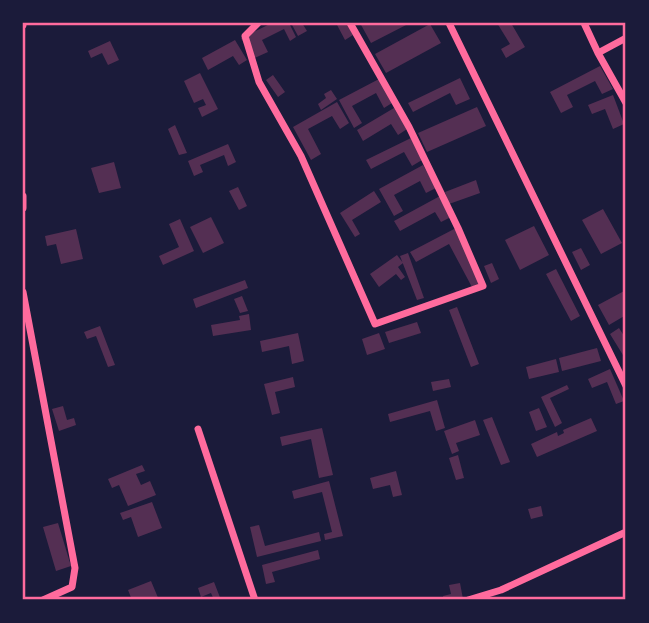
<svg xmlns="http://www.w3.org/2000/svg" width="649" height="623" font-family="Bitter,serif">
	<rect width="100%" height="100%" fill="#1b1b3a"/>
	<path fill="#542f53" d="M272,23H289L296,37L290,41L284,29L262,40L268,52L252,59L241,38Z
		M291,23H302L307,31L298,36Z
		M336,23H347L353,35L345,40Z
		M360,23H410L371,43Z
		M497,23H511L525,47L506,58L501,49L510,44Z
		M430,24L441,43L386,73L375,54Z
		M235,40L247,60L239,65L233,56L208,70L202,58Z
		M110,41L119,60L108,65L102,53L91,58L88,51Z
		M600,66L613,89L602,94L595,81L567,95L573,107L561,113L550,92Z
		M200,73L218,109L202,117L198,108L206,105L203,99L194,103L184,81Z
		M273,75L285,92L278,97L266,80Z
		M460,78L470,99L456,105L450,93L413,112L408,103Z
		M379,79L392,103L384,108L376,93L352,106L362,123L354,128L339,100Z
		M331,90L337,99L321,110L318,104L326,98L324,94Z
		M613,95L624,124L613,129L605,109L592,114L588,105Z
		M337,102L349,123L340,129L332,116L308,129L321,154L311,160L293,127Z
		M477,107L486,126L427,152L418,133Z
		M394,108L407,129L398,135L391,124L363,141L357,130Z
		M175,125L187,153L179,155L168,129Z
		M411,138L422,160L412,166L404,152L371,169L366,160Z
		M228,144L236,162L228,166L224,155L200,165L203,172L194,176L188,161Z
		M114,162L121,188L99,193L91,168Z
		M423,165L436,188L426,193L420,181L394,195L403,211L394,216L379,189Z
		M476,180L480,193L449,204L445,192Z
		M238,187L247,206L239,210L229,191Z
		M374,191L381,202L352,220L360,234L355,237L340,213Z
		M440,196L451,217L441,222L435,212L400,231L394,221Z
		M603,209L622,243L601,254L582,220Z
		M211,217L224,243L203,253L190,227Z
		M180,219L194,251L163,265L159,256L179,247L169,224Z
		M534,226L549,255L520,270L505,240Z
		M456,228L485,283L473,289L449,244L416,262L410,252Z
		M76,229L83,259L61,264L56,244L47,246L45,236Z
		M581,248L590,265L581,270L572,252Z
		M408,253L424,298L417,300L400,256Z
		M397,255L403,263L398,267L405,277L401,280L396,274L379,287L370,274Z
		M492,263L499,279L491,283L484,266Z
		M556,269L580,316L571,321L546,274Z
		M245,280L248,288L196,308L193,299Z
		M626,290V315L609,325L598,305Z
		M242,296L248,311L240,313L234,299Z
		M457,307L479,364L471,367L449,310Z
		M249,314L251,330L213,336L211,325L240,320L239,316Z
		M417,322L421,333L389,343L385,332Z
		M100,326L115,365L108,367L96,336L87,339L84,332Z
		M619,328L626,339V360L610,334Z
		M298,333L304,361L292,364L289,346L262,352L260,341Z
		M379,333L385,349L367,355L362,339Z
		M597,348L601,361L562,371L559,358Z
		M556,359L559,372L529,379L526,367Z
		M610,369L624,401L616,404L607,382L592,388L588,379Z
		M293,377L295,387L275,392L280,413L272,415L264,384Z
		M449,379L451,387L433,391L431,382Z
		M567,385L569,389L550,398L562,423L555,427L541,397Z
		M437,400L445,428L436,431L430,411L390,422L388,414Z
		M63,406L67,420L74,418L76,425L59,431L52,409Z
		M539,408L547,427L536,431L529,412Z
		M492,417L510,462L501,465L483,420Z
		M591,418L597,431L537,457L531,444L557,432L558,436L564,433L563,430Z
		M475,420L480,435L456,443L459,451L452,454L444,431Z
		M322,428L333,475L319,478L311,439L282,446L280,437Z
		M458,455L464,478L456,480L449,458Z
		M142,465L145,471L136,474L141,485L150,481L156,495L128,506L119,485L112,488L108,479Z
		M396,471L402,495L393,497L390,485L373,489L370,478Z
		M329,481L343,536L325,540L324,534L332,532L322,492L294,499L292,491Z
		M152,502L162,528L138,537L131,517L123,520L120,513Z
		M541,506L543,516L531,519L528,509Z
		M58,523L71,566L56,571L43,527Z
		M259,525L265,546L319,532L321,541L257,557L250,527Z
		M318,550L320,559L272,572L275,582L266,584L262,565Z
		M151,581L159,600H132L128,590Z
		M214,582L221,600H214L211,593L201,597L198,588Z
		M460,583L463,599L444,600L443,596L451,594L449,585Z"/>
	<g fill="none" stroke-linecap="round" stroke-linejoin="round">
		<path stroke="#ff6b9d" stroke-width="7" d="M258,23L245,36L259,82L301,156L375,324L483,286L458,228L409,127L350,23
			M449,23L626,386
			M584,23L598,53L626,103
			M23,25V23
			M598,53L626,38
			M23,196V208
			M23,292L75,568L72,587L43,600
			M198,429L255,600
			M468,600L501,590L626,532"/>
	</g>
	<rect width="649" height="623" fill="none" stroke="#1b1b3a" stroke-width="49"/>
	<rect x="24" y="24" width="600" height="574" fill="none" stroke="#ff6b9d" stroke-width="2.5"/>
</svg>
